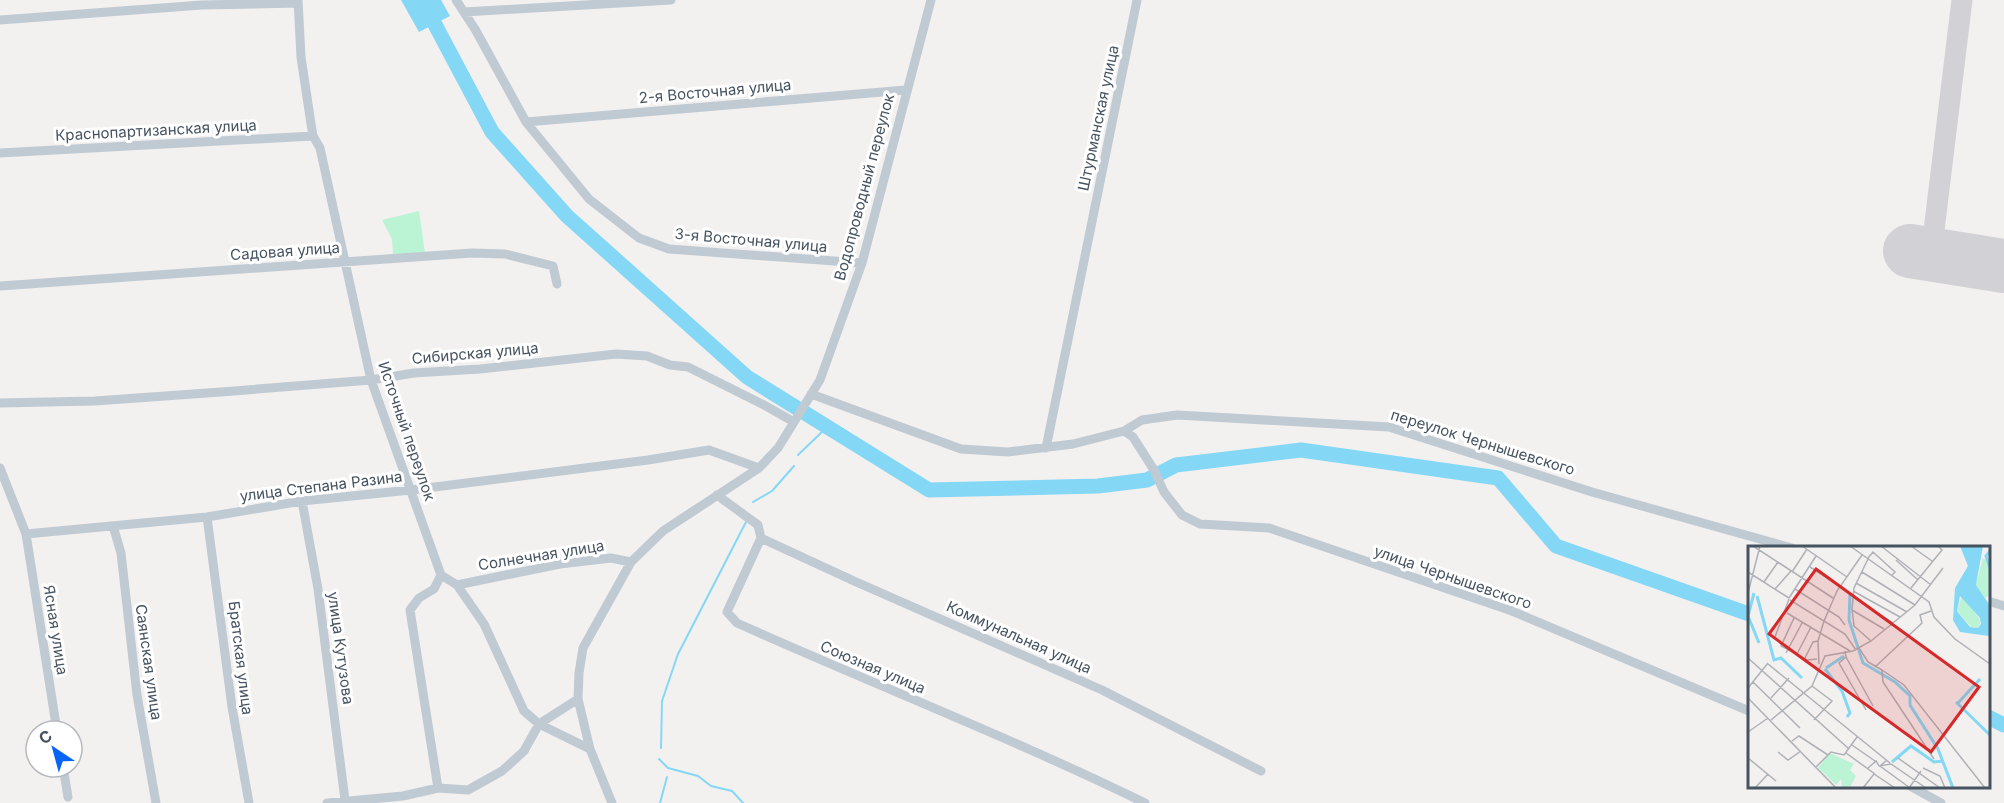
<svg xmlns="http://www.w3.org/2000/svg" width="2004" height="803" font-family="Inter,sans-serif">
	<rect width="100%" height="100%" fill="#f3f0f0"/>
	<path fill="#bbf4d4" d="M419,211L425,253L393,255L392,239L382,220Z"/>
	<path fill="#84d8f5" d="M401,0H441L450,16L419,32Z"/>
	<g fill="none" stroke-linecap="round" stroke-linejoin="round">
		<path stroke="#84d8f5" stroke-width="2" d="M798,455L825,429
			M753,502L772,491L794,466
			M661,748L662,701L678,654L746,522
			M659,759L668,768L698,776L711,786L732,791L743,803
			M660,803L667,777"/>
		<path stroke="#84d8f5" stroke-width="15" d="M422,0L492,132L567,216L747,377L929,490L1098,486L1147,480L1176,465L1301,450L1498,478L1556,546L1749,614
			M1988,717L2004,725"/>
		<path stroke="#d2d2d6" stroke-width="21" d="M1931,255L1962,0"/>
		<path stroke="#d2d2d6" stroke-width="54" d="M1910,251L2004,266"/>
		<path stroke="#c0cad3" stroke-width="9" d="M298,0L301,57L311,124L313,136L320,148L371,380L441,575L434,589L419,598L410,610L438,788
			M456,0L475,29L526,122L589,199L639,238L669,249L862,263
			M464,12L671,0
			M0,20L202,5L298,3
			M526,122L906,90
			M0,153L313,136
			M0,286L472,253L505,254L553,266L557,284
			M811,394L961,449L1008,452L1073,444L1124,431L1133,437L1154,470L1164,492L1182,515L1200,524L1269,528L1512,611L1749,711
			M0,403L95,401L221,392L371,380L414,373L480,369L616,354L647,356L670,365L688,367L764,405L794,422
			M1124,431L1142,420L1177,415L1389,427L1592,492L1792,548
			M1046,448L1137,0
			M0,468L26,534L57,731
			M717,495L758,525L761,538L727,612L737,623C873,684 1012,738 1145,803
			M302,501L318,589L345,800
			M207,517L232,707L249,803
			M113,526L121,553L137,695L156,803
			M26,534L207,517L302,501L411,490L648,460L709,450L759,468
			M761,538L854,581L1102,690L1261,771
			M441,575L457,585L484,624L524,711L539,724L590,749
			M457,585L560,564L611,558L631,562
			M1988,601L2004,606
			M63,767L68,797
			M1910,786L1941,803
			M327,803L403,796L438,788L468,790L502,771L524,751L539,724L578,699
			M612,803L590,749L578,699L579,673L583,648L631,562L663,531L759,468L778,448L820,380L862,263L931,0"/>
	</g>
	<g text-anchor="middle" dominant-baseline="central" stroke-width="6" stroke-linejoin="round" paint-order="stroke">
		<g font-size="15" fill="#465360" stroke="#fff">
			<text transform="translate(715 91) rotate(-5)">2-я Восточная улица</text>
			<text transform="translate(1098 118) rotate(-78)">Штурманская улица</text>
			<text transform="translate(156 130) rotate(-3)">Краснопартизанская улица</text>
			<text transform="translate(864 187) rotate(-75)">Водопроводный переулок</text>
			<text transform="translate(751 240) rotate(5)">3-я Восточная улица</text>
			<text transform="translate(285 251) rotate(-4)">Садовая улица</text>
			<text transform="translate(475 353) rotate(-5)">Сибирская улица</text>
			<text transform="translate(407 431) rotate(71)">Источный переулок</text>
			<text transform="translate(1483 442) rotate(17)">переулок Чернышевского</text>
			<text transform="translate(321 486) rotate(-7)">улица Степана Разина</text>
			<text transform="translate(541 555) rotate(-9)">Солнечная улица</text>
			<text transform="translate(1453 577) rotate(19)">улица Чернышевского</text>
			<text transform="translate(56 630) rotate(81)">Ясная улица</text>
			<text transform="translate(1019 637) rotate(24)">Коммунальная улица</text>
			<text transform="translate(341 648) rotate(82)">улица Кутузова</text>
			<text transform="translate(241 658) rotate(83)">Братская улица</text>
			<text transform="translate(149 662) rotate(82)">Саянская улица</text>
			<text transform="translate(873 667) rotate(23)">Союзная улица</text>
		</g>
	</g>
	<g transform="translate(1748 546)">
		<rect width="242" height="242" fill="#f3f0f0"/>
		<path d="M235,12L241,16L242,49L237,52L228,39ZM214,50L233,75L230,82L223,81L209,64ZM82,207L106,218L102,224L108,230L102,241H94L93,233L88,239L70,222Z" fill="#bbf4d4"/>
		<path d="M212,0H235L228,39L241,58V90L212,86L205,74L207,42L220,20ZM212,50L232,72L233,78L230,82L222,81L209,65Z" fill="#84d8f5" fill-rule="evenodd"/>
		<path fill="none" stroke="#84d8f5" stroke-width="3" d="M242,5L238,10L242,22M6,47L0,70L11,97M102,47L101,74L115,117L147,136L162,150V159L190,203L205,242M9,50L26,114L33,112L54,132M78,122L96,110M77,123L94,145L102,167L99,171M208,156L242,189M210,157L232,133M144,216L163,200L186,216L195,215"/>
		<path fill="none" stroke="#aeb1b6" stroke-width="1.5" d="M5,0L85,52M54,0L99,31M102,0L181,56L186,71L207,93L242,118M133,0L183,39M163,0L184,15M120,12L125,6L147,26L144,29M120,13L106,42L104,63L106,80L123,95M148,14L170,34M62,21L92,40M0,26L41,52M44,26L59,3M114,26L167,59M16,36L30,16M108,37L159,66M163,42L194,4L190,0M27,43L43,25M47,43L91,71L97,79M105,45L152,71M0,47L12,0M105,51L145,77M41,52L68,10M42,54L97,88L108,104M104,64L136,83M39,67L102,105M46,72L33,100L59,114L69,113M27,91L41,53M111,102L120,116L134,124L135,136L186,213M97,105L98,111L91,117L118,164M38,107L54,77M49,108L63,81M98,111L125,160M0,112L101,203M57,112L65,96L70,95M20,118L142,217M71,118L70,95L76,75L89,45L114,9M127,121L174,77L172,69L183,65M134,124L156,139L237,242M5,136L52,182M64,140L84,155L66,174M0,142L20,117M0,152L88,242M23,152L41,132M23,174L64,140L77,110L105,105L123,95L167,59L195,22M0,186L20,172M44,195L51,190L80,209M104,199L127,215M30,206L40,214L53,205M98,207L127,228M0,212L28,235M150,212L192,242M139,214L132,220L162,242M68,221L83,206L96,209L109,191M120,222L128,215L131,220L143,218L178,242M175,222L192,230L197,242M7,242L20,228M115,242L126,228L147,242M161,242L173,225"/>
		<path fill="#d62828" fill-opacity="0.15" stroke="#d62828" stroke-width="3" d="M68,23L231,141L183,206L21,88Z"/>
		<rect width="242" height="242" fill="none" stroke="#465360" stroke-width="3"/>
	</g>
	<g transform="translate(54 749) rotate(324)"><circle r="28" fill="#ffffff" stroke="#b5babf" stroke-width="1.5"/>
	<path d="M0-4.5L10 22L0 15L-10 22Z" fill="#0764f7"/>
	<text y="-9" font-size="16" font-weight="bold" text-anchor="middle" fill="#465360">С</text>
	</g>
</svg>
